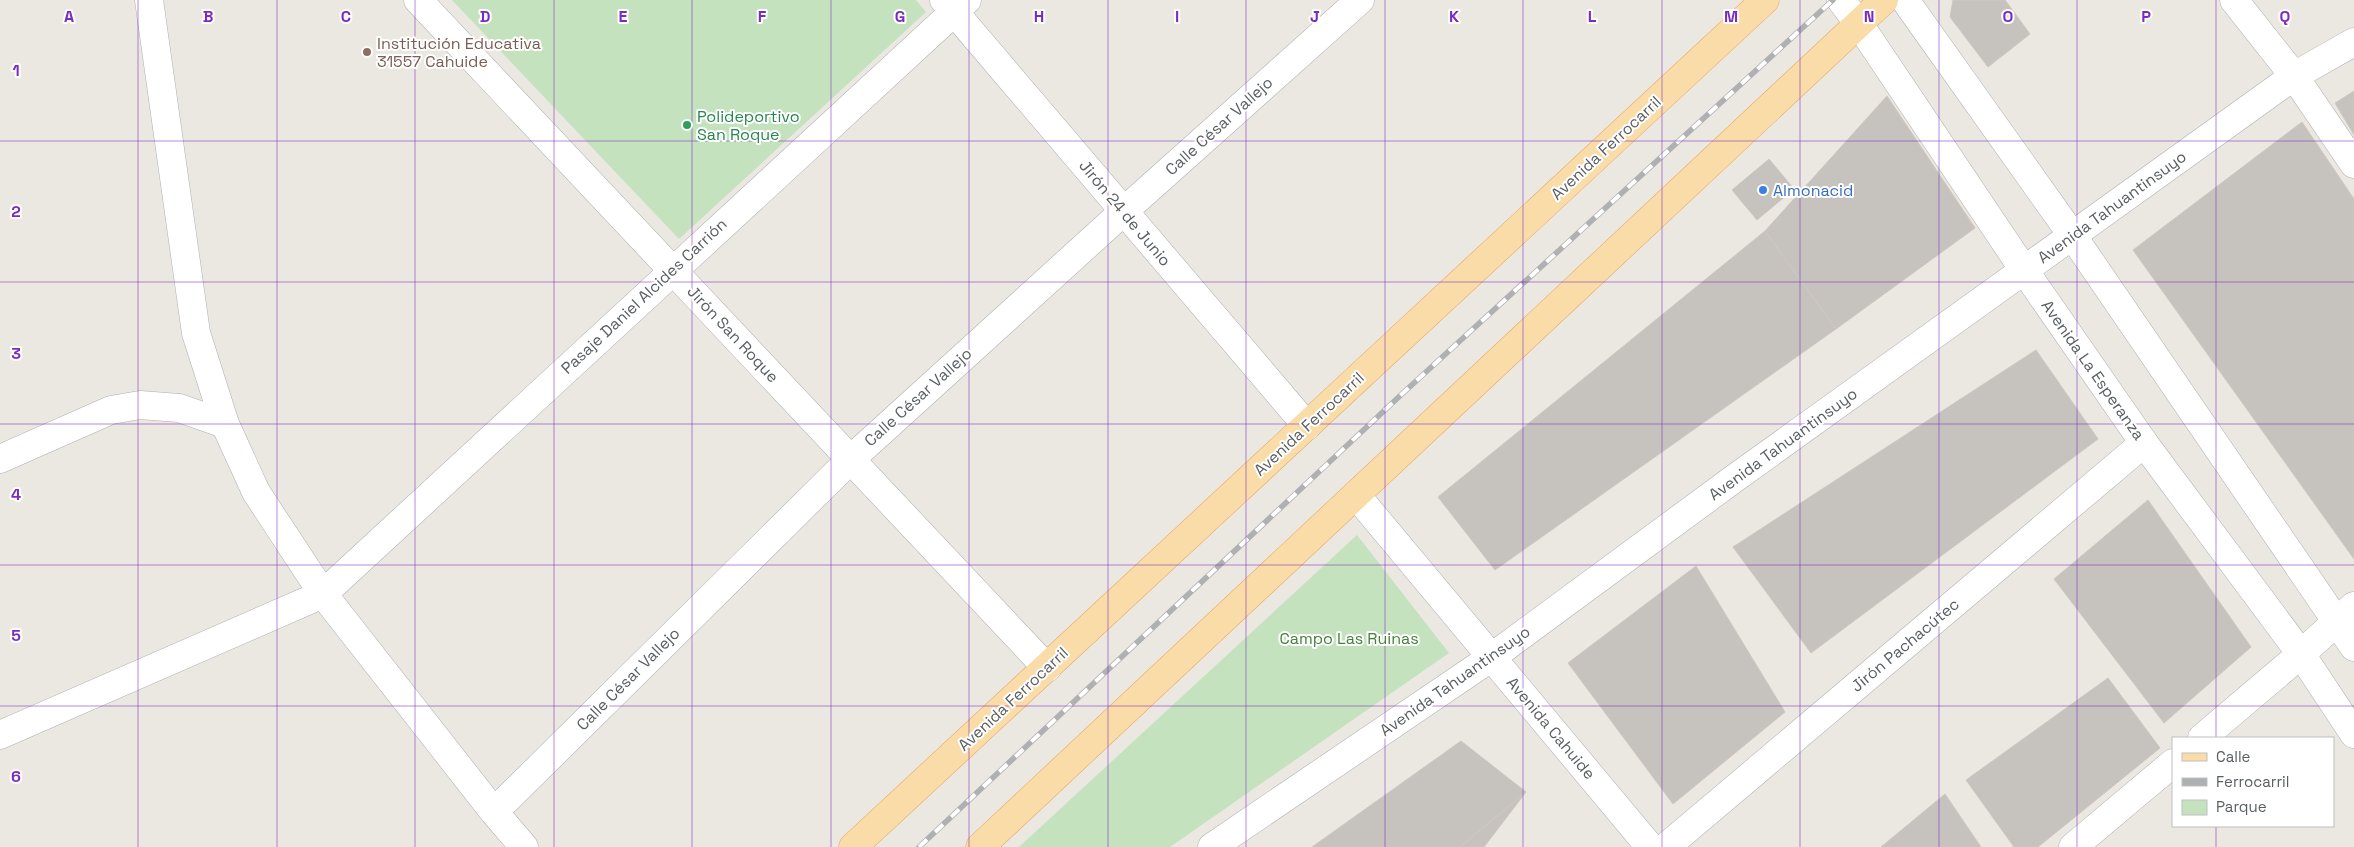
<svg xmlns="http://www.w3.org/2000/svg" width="2354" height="847" font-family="'Space Grotesk',sans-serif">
	<rect width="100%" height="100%" fill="#ebe7e1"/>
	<path fill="#c5e2be" d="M452,0H916L926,12L679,239Z
		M1357,535L1449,653L1170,847H1019Z"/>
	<path fill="#c6c2be" stroke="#cfc7c0" d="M1953,0H2005L2030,34L1988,67L1950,17Z
		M2354,91V135L2335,103Z
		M1887,96L1975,228L1836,329L1765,231Z
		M2302,122L2354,199V559L2133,250Z
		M1769,159L1794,189L1757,220L1732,190Z
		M1765,231L1836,329L1495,570L1438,497Z
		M2036,350L2098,439L1811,653L1733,547Z
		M2148,500L2251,647L2164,723L2054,579Z
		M1696,566L1785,712L1673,804L1568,663Z
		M2108,678L2160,748L2038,847H2014L1966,780Z
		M1461,741L1526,792L1460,847H1312Z
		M1526,792L1484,847H1460Z
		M1945,794L1981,847H1881Z"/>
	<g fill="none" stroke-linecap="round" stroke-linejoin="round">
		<g stroke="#acb0b3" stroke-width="29">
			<path id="minor" d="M149,0L196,333L225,424L256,492L323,594L494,812L524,847
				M418,0L1047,668
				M944,0L1307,426
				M2234,0L2294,76L2354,164
				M0,459L111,410L140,405L179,408L225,424
				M1356,495L1650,847
				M0,735L323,594L967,0
				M2202,738L2301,654L2354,606
				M494,812L851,459L1124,211L1360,0
				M1212,847L1492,657L1735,478L2294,76L2354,42
				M1666,847L2144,443
				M2073,847L2173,763"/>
		</g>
		<g stroke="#acb0b3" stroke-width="29">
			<path id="tertiary" d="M1841,0L1859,24L2024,270L2144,443L2301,654L2354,734
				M1905,0L2072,235L2354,647"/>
		</g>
		<g stroke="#e7a55e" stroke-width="29">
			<path id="primary" d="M853,847L1765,0
				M980,847L1884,0"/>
		</g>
		<use href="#minor" stroke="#fff" stroke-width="28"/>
		<use href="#tertiary" stroke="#fff" stroke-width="28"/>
		<use href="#primary" stroke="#f9dca8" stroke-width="28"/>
		<g stroke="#afb0b1" stroke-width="5.5">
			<path id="rail" d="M919,847L1403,393L1833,0"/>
		</g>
		<use href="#rail" stroke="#fff" stroke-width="4" stroke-dasharray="11" stroke-linecap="butt"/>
	</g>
	<path fill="none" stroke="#7b2cbf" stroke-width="1" stroke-opacity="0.55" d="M138,0V847M277,0V847M415,0V847M554,0V847M692,0V847M831,0V847M969,0V847M1108,0V847M1246,0V847M1385,0V847M1523,0V847M1662,0V847M1800,0V847M1939,0V847M2077,0V847M2216,0V738M0,141H2354M0,282H2354M0,424H2354M0,565H2354M0,706H2354M2216,826V847"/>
	<circle fill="#8d6e63" stroke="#fff" stroke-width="2" cx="367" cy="52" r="5"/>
	<circle fill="#2e9e5b" stroke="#fff" stroke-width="2" cx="687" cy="125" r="5"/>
	<circle fill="#3f7fe0" stroke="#fff" stroke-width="2" cx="1763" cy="190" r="5"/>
	<g text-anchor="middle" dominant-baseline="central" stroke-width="4" stroke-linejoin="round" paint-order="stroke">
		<g font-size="16" fill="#785e54" stroke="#fff" text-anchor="start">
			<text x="377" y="43">Institución Educativa<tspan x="377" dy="18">31557 Cahuide</tspan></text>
		</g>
		<g font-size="16" fill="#27864d" stroke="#fff" text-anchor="start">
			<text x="697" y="116">Polideportivo<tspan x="697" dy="18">San Roque</tspan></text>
		</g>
		<g font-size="16" fill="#595e61" stroke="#fff">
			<text transform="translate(1219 126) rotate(-42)">Calle César Vallejo</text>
			<text transform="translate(1606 148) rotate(-43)">Avenida Ferrocarril</text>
			<text transform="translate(2112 207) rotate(-36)">Avenida Tahuantinsuyo</text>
			<text transform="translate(1125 213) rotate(50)">Jirón 24 de Junio</text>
			<text transform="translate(644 296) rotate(-43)">Pasaje Daniel Alcides Carrión</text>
			<text transform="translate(733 334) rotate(47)">Jirón San Roque</text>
			<text transform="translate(2093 370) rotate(55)">Avenida La Esperanza</text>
			<text transform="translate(918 397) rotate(-42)">Calle César Vallejo</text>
			<text transform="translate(1309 424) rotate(-43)">Avenida Ferrocarril</text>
			<text transform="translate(1783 444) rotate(-36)">Avenida Tahuantinsuyo</text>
			<text transform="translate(1905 645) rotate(-40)">Jirón Pachacútec</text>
			<text transform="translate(628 679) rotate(-45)">Calle César Vallejo</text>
			<text transform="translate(1455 681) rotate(-35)">Avenida Tahuantinsuyo</text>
			<text transform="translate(1013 699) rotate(-43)">Avenida Ferrocarril</text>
			<text transform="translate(1551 728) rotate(50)">Avenida Cahuide</text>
		</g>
		<g font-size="16" fill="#366cbe" stroke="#fff" text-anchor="start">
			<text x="1773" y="190">Almonacid</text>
		</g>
		<g font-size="16" fill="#447f39" stroke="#fff">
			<text x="1349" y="638">Campo Las Ruinas</text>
		</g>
	</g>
	<g font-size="16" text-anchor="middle" font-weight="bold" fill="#7b2cbf" stroke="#fff" stroke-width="4" stroke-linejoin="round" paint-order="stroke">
		<text x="69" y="22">A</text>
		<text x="208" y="22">B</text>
		<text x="346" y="22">C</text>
		<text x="485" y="22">D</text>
		<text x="623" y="22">E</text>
		<text x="762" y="22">F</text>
		<text x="900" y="22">G</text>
		<text x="1039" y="22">H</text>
		<text x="1177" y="22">I</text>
		<text x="1315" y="22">J</text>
		<text x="1454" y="22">K</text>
		<text x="1592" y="22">L</text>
		<text x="1731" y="22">M</text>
		<text x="1869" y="22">N</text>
		<text x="2008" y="22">O</text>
		<text x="2146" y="22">P</text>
		<text x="2285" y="22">Q</text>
		<text x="16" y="76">1</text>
		<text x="16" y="217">2</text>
		<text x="16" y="359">3</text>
		<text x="16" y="500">4</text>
		<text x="16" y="641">5</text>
		<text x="16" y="782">6</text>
	</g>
	<rect x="2172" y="737" width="162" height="90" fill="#ffffff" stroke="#bdbfc0"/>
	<rect x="2182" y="753" width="25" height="8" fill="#f9dca8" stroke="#bdbfc0"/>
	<text x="2216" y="762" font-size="15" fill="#595e61">Calle</text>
	<rect x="2182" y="778" width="25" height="8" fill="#afb0b1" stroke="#bdbfc0"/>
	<text x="2216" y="787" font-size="15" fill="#595e61">Ferrocarril</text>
	<rect x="2182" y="800" width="25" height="15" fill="#c5e2be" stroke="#bdbfc0"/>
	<text x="2216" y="812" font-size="15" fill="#595e61">Parque</text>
</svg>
